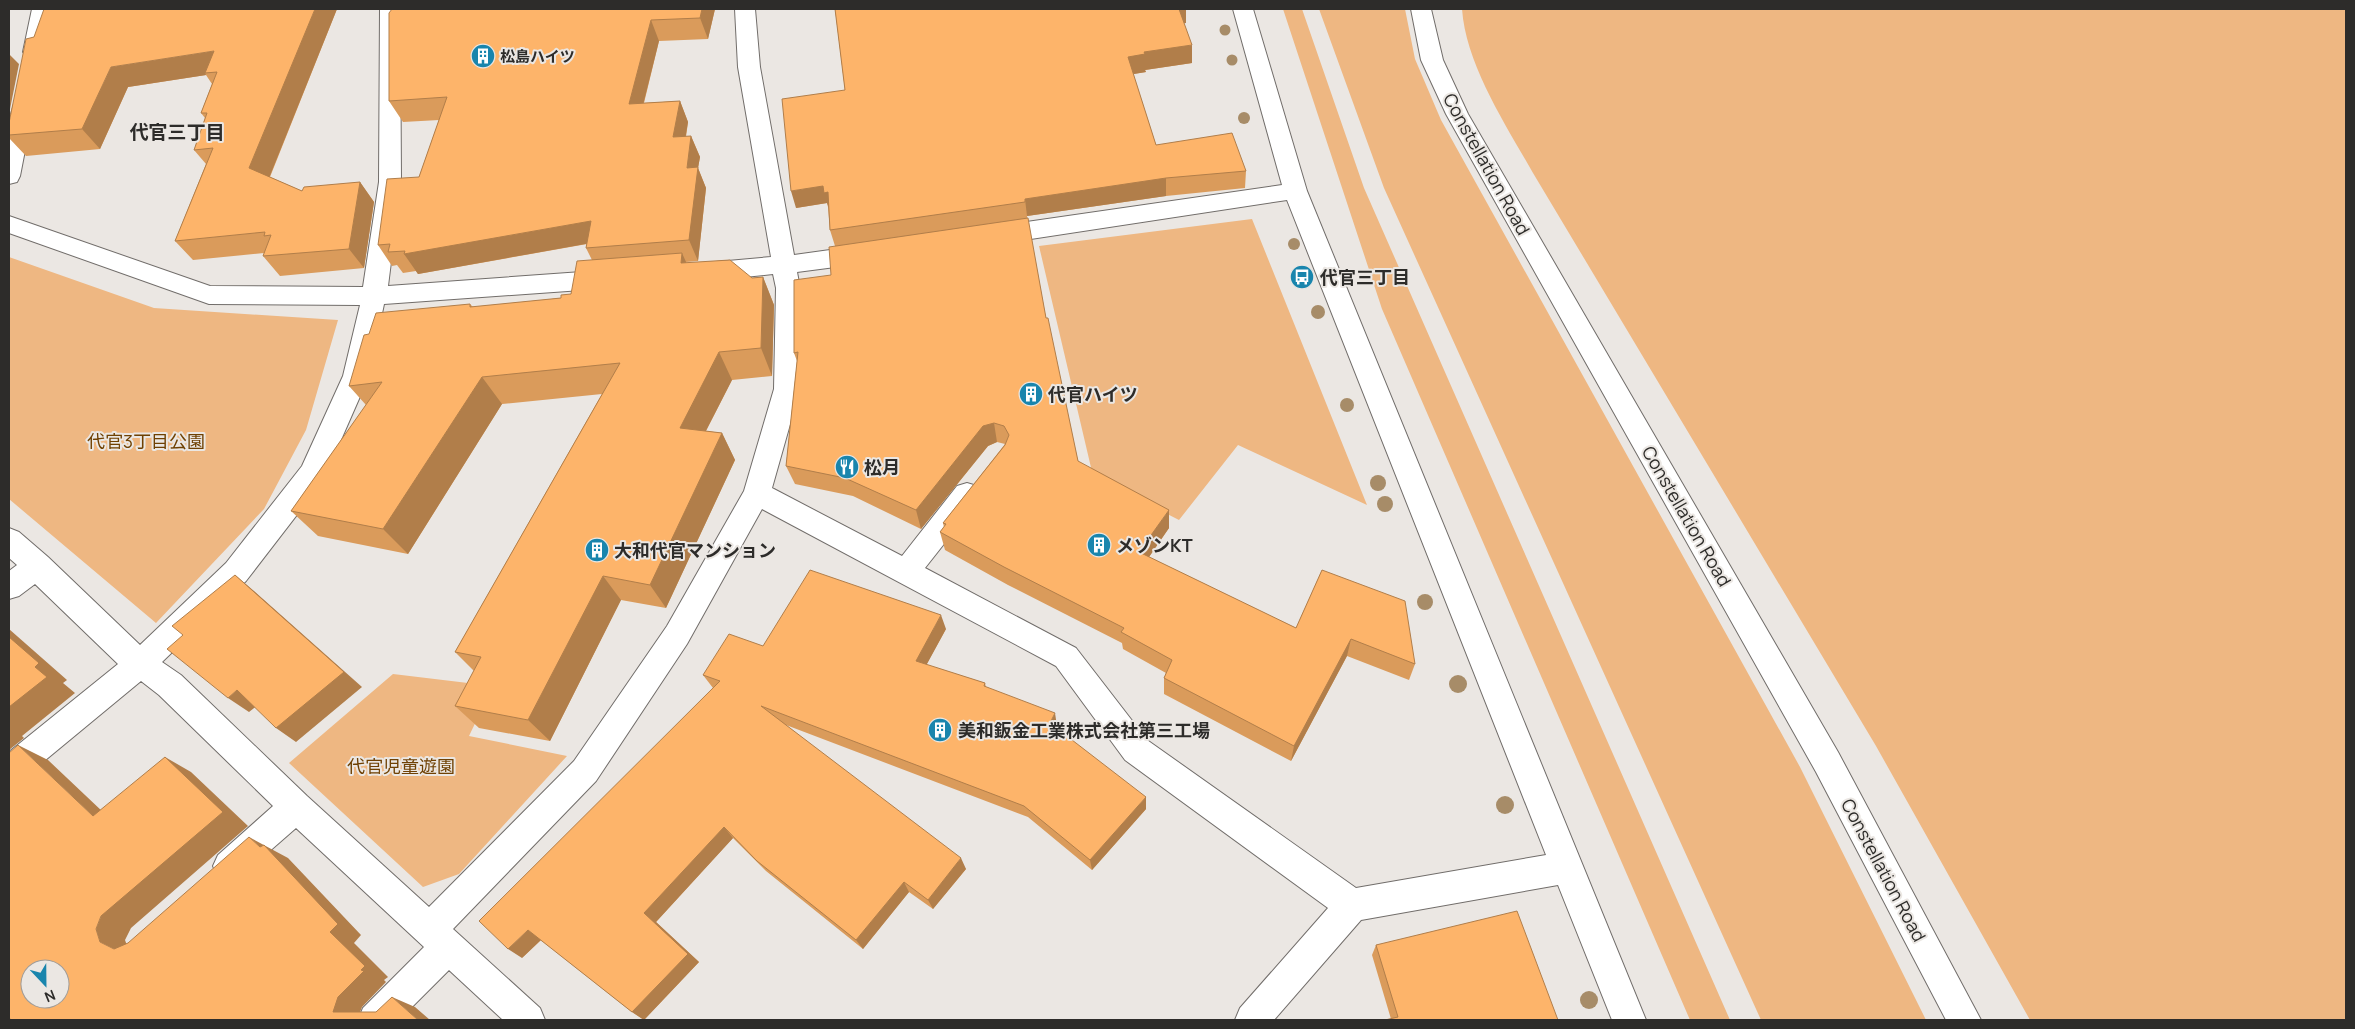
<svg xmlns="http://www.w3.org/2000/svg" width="2355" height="1029" font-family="Manrope,'Noto Sans JP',sans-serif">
	<rect width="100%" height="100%" fill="#ebe7e3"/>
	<path fill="#eeb782" d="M1283,9H1302L1364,188L1730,1020H1690L1382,309Z
		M1319,9H1405L1415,59L1441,120L1800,767L1926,1020H1761L1384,188Z
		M1462,9H2346V1020H2030L1876,746L1533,173C1506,125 1466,65 1462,9Z
		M1252,219L1367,505L1238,445L1179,520L1093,476L1039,246Z
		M9,257L154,308L338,320L306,430L264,509L156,623L9,499Z
		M393,674L493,686L469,736L567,756L459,874L423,887L289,763Z"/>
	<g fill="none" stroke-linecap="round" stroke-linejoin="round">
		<g stroke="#716d6a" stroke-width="2">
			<path id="minor" d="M32,9H52L45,52L41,57L34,59L27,57L23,52Z
				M380,9H400L401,182L388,286L610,270L619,273L622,279L619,285L610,288L384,304L369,376L323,481L246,581L162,662L181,675L307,796L429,907L574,761L667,626L744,491L774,389L776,288L773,274L705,281L696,278L693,272L696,266L705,263L771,257L738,67L735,9H755L760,67L794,255L866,245L874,248L878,254L874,260L866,263L797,272L800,288V389L772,488L902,556L957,486L967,483L977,486L981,494L977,502L925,568L1076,648L1147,740L1356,888L1546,855L1287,200L992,245L984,242L980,236L984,230L992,227L1282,185L1233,9H1253L1307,191L1646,1020H1612L1558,885L1361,920L1274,1020H1235L1240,1008L1328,908L1125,760L1056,666L762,509L687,644L596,781L453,929L540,1008L545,1020H503L449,970L399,1020H358L363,1008L424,947L296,828L240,877L229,882L218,877L213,866L218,855L273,806L159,695L141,681L20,781L9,786V752L118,664L35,584L19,596L9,599V571L17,565L9,558V528L19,532L48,557L140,645L226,563L302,466L343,376L360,305L209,304L9,233V216L210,286L363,287L379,182Z
				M1411,9H1431L1443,60L1468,114L1838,752L1981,1020H1946L1816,772L1446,114L1421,60Z
				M22,102L30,104L33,109L20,176L17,182L9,184V121L14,104Z"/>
		</g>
		<use href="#minor" fill="#fff" fill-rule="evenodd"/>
	</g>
	<g fill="#a78c68">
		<circle cx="1225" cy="30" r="5.5"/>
		<circle cx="1232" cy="60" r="5.5"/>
		<circle cx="1244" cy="118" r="6"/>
		<circle cx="1294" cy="244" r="6"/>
		<circle cx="1318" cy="312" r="7"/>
		<circle cx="1347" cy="405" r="7"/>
		<circle cx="1378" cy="483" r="8"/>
		<circle cx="1385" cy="504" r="8"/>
		<circle cx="1425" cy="602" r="8"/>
		<circle cx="1458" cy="684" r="9"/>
		<circle cx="1505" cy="805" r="9"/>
		<circle cx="1589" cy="1000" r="9"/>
	</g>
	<path fill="#da9b5b" d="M337,9L270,177L302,191L360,182L374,202L364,268L280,276L263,256L264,253L193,260L175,241L206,164L194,150L205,118L201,113L212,84L206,75L128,87L100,149L26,156L9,138V123Z
		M392,9H715L708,39L659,41L644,103L680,101L688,122L686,137L691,136L700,157L698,168L706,188L698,261L686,262V263L752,278L763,277L774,305L772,376L732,380L706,431L722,433L735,460L666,608L621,600L550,741L479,728L455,706L474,671L455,652L602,394L502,404L408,554L318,536L291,511L366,405L349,386L369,334L470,304L473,307L561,298L571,294L592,260L586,248L587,244L418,274L416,271L403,273L397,265L392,266L378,245L419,177L439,120L403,122L389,101Z
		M835,9L1186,23H1184L1192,63L1145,70L1146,72L1133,74L1156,145L1246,171L1245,188L1166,196L1027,216L1046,318L1078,461L1169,528L1149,557L1296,628L1322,570L1415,664L1409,680L1347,656L1291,761L1164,694V678L1166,673L1123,649L1122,643L1008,585L945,550L940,532L944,527L943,523L1005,444L997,442L988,446L921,529L853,496L795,484L786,466L797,361L794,353L831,275L835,246L830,230L828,207L827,203L796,208L845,90Z
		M946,629L926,665L985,683L986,687L1057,726L1056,727L1146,809L1092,870L1028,817L786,725L966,869L933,909L909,892L863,949L766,871L733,838L656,922L699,962L644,1020L632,1012L541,940L522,958L713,688L703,675L763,646Z
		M1376,945L1558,1020L1391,1019L1372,955Z"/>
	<path fill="#b17e4a" d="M315,9H337L265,188L249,168Z
		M702,9H715L708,39L700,18Z
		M1178,9H1186V23L1178,24Z
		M651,20L659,41L638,125L629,104Z
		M1192,45V63L1145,70L1146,72L1128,75V57L1144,52Z
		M214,51L217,72L205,73L206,75L128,87L100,149L82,129L111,67Z
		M9,54L19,64L9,114Z
		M680,101L688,122L682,158L673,137Z
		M691,136L700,157L698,168L706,188L698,261L689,240L687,168Z
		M1166,178V196L1027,216L1025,199Z
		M360,182L374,202L364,268L349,249Z
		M823,186L828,192L830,211L827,203L796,208L791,191Z
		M591,221L602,241L418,274L404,254Z
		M682,253L695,282L681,263Z
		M763,277L774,305L772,376L761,348Z
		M719,352L732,380L694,454L680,428Z
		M482,377L502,404L408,554L383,529Z
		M994,423L997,442L988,446L921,529L916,510L983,426Z
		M722,433L735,460L666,608L650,585Z
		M1169,510V528L1140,570L1139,552Z
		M235,575L254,591L362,687L296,742L276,728Z
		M603,576L621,600L550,741L528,720Z
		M941,615L946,629L921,675L916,661Z
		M9,629L67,680L63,683L75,693L22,736L24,738L9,750V707L35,667L9,637Z
		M1351,639L1347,656L1291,761L1294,746Z
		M237,690L258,705L249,712L228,698Z
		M1055,713L1057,726L1053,735L1050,723Z
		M18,745L48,760L122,830L93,816Z
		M165,757L191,772L248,826L131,928L125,940L130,954L114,949L100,942L96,929Z
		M1146,797V809L1092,870L1090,860Z
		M724,827L733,838L656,922L699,962L644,1020L632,1012L644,913Z
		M249,837L288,858L361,935L354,943L388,977L384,980L386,982L362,1007L357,1020L333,1012L330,932L260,847Z
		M961,858L966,869L933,909L928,900Z
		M904,882L909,892L863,949L856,940Z
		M528,930L542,939L522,958L508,949Z
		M392,997L415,1007L430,1020H418Z"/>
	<path fill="#fdb46a" stroke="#b17e4a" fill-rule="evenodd" d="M44,9H315L249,168L302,191L304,187L360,182L349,249L263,256L271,235L264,236L265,232L175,241L213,148L194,150L207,113H201L217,72L205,73L214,51L111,67L82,129L9,135V123L26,39L34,37Z
		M392,9H702L700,18L651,20L629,104L680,101L673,137L691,136L687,168L698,167L689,240L586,248L591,221L404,254L405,251L388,252L390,244L378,245L387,179L419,177L447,97L389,101V13Z
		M835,9H1179L1192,45L1144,52L1145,54L1128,57L1156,145L1232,133L1246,171L1166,178L1025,199V202L830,230L828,192L824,193L823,186L791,191L782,99L845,90Z
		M1028,218L1046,318H1048L1078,461L1169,510L1139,552L1296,628L1322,570L1405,601L1415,664L1351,639L1294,746L1164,678L1172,660L1121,632L1124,628L1004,567L940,532L946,524L943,523L1005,445L1009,435L1004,426L994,423L983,426L916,510L845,478L786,466L798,352L794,353V280L831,275L829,247Z
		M682,253L681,263L730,260L752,278L763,277L761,348L719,352L680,428L722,433L650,585L603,576L528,720L455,706L481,657L455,652L620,363L482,377L383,529L291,511L382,382L349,386L364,335L369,334L376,313L470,304V307L561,298V295L571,294L577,261Z
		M810,570L941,615L916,661L985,683L984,686L1055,713L1050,723L1146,797L1090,860L1024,806L761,706L961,858L928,900L904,882L856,940L757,861L724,827L644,913L688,954L632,1012L528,930L508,949L479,921L720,681L703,675L729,634L763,646Z
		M235,575L344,672L276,728L237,690L228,698L167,649L183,635L172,626Z
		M9,637L39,663L35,667L47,677L9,707Z
		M18,745L93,816L165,757L223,812L101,916L96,929L100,942L114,949L128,943L249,837L260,847L264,845L338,924L330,932L365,966L361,970L364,971L338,997L333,1012H376L392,997L418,1020H12L11,1019L9,1020V753ZM30,969H60V999H30Z
		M1517,911L1558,1020H1385L1398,1017L1376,945Z"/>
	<defs>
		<g id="building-disc" transform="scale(1.25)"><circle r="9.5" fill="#1985ad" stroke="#ebe7e3"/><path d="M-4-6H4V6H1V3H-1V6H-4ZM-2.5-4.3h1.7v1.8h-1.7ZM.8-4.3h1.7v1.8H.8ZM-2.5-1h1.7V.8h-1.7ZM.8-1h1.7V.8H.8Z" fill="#fff"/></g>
		<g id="bus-disc" transform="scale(1.25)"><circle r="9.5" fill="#1985ad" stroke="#ebe7e3"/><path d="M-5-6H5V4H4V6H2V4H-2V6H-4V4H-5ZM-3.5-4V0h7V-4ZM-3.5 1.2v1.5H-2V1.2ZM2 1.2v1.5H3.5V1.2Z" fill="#fff"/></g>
		<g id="restaurant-disc" transform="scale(1.25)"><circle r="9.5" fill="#1985ad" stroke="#ebe7e3"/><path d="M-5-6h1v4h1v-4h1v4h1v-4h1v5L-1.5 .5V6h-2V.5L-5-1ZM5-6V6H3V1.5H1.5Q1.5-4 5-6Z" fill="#fff"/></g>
	</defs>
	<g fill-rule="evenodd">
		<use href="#building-disc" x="483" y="56"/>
		<use href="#bus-disc" x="1302" y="277"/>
		<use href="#building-disc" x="1031" y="394"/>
		<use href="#restaurant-disc" x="847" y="467"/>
		<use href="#building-disc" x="1099" y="545"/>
		<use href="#building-disc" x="597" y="550"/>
		<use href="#building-disc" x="940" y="730"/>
	</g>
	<g text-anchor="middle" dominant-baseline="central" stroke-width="4" stroke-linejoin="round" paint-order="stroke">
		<g font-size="15" font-weight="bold" fill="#2d2c2a" stroke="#ebe7e3" text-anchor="start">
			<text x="500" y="56">松島ハイツ</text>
		</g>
		<g font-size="18" fill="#2d2c2a" stroke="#ebe7e3">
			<text transform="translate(1487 164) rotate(61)">Constellation Road</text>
			<text transform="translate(1687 516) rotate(60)">Constellation Road</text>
			<text transform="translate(1884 870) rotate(62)">Constellation Road</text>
		</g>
		<g font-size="18" font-weight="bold" fill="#2d2c2a" stroke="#ebe7e3" text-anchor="start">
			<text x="1320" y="277">代官三丁目</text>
			<text x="1048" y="394">代官ハイツ</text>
			<text x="864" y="467">松月</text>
			<text x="1116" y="545">メゾンKT</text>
			<text x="614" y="550">大和代官マンション</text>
			<text x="958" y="730">美和鈑金工業株式会社第三工場</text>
		</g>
		<g font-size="18" fill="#6f4103" stroke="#ebe7e3">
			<text x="146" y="441">代官3丁目公園</text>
			<text x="401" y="766">代官児童遊園</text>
		</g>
		<g font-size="19" font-weight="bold" fill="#2d2c2a" stroke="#ebe7e3">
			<text x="177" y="132">代官三丁目</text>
		</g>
	</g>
	<rect width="2355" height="1029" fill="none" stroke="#2d2c2a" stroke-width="20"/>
	<g transform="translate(45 984) rotate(158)"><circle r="24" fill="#ebe7e3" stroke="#9f9c99"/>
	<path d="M0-4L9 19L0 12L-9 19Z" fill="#1985ad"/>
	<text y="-8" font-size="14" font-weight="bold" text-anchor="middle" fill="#2d2c2a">N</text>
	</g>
</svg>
